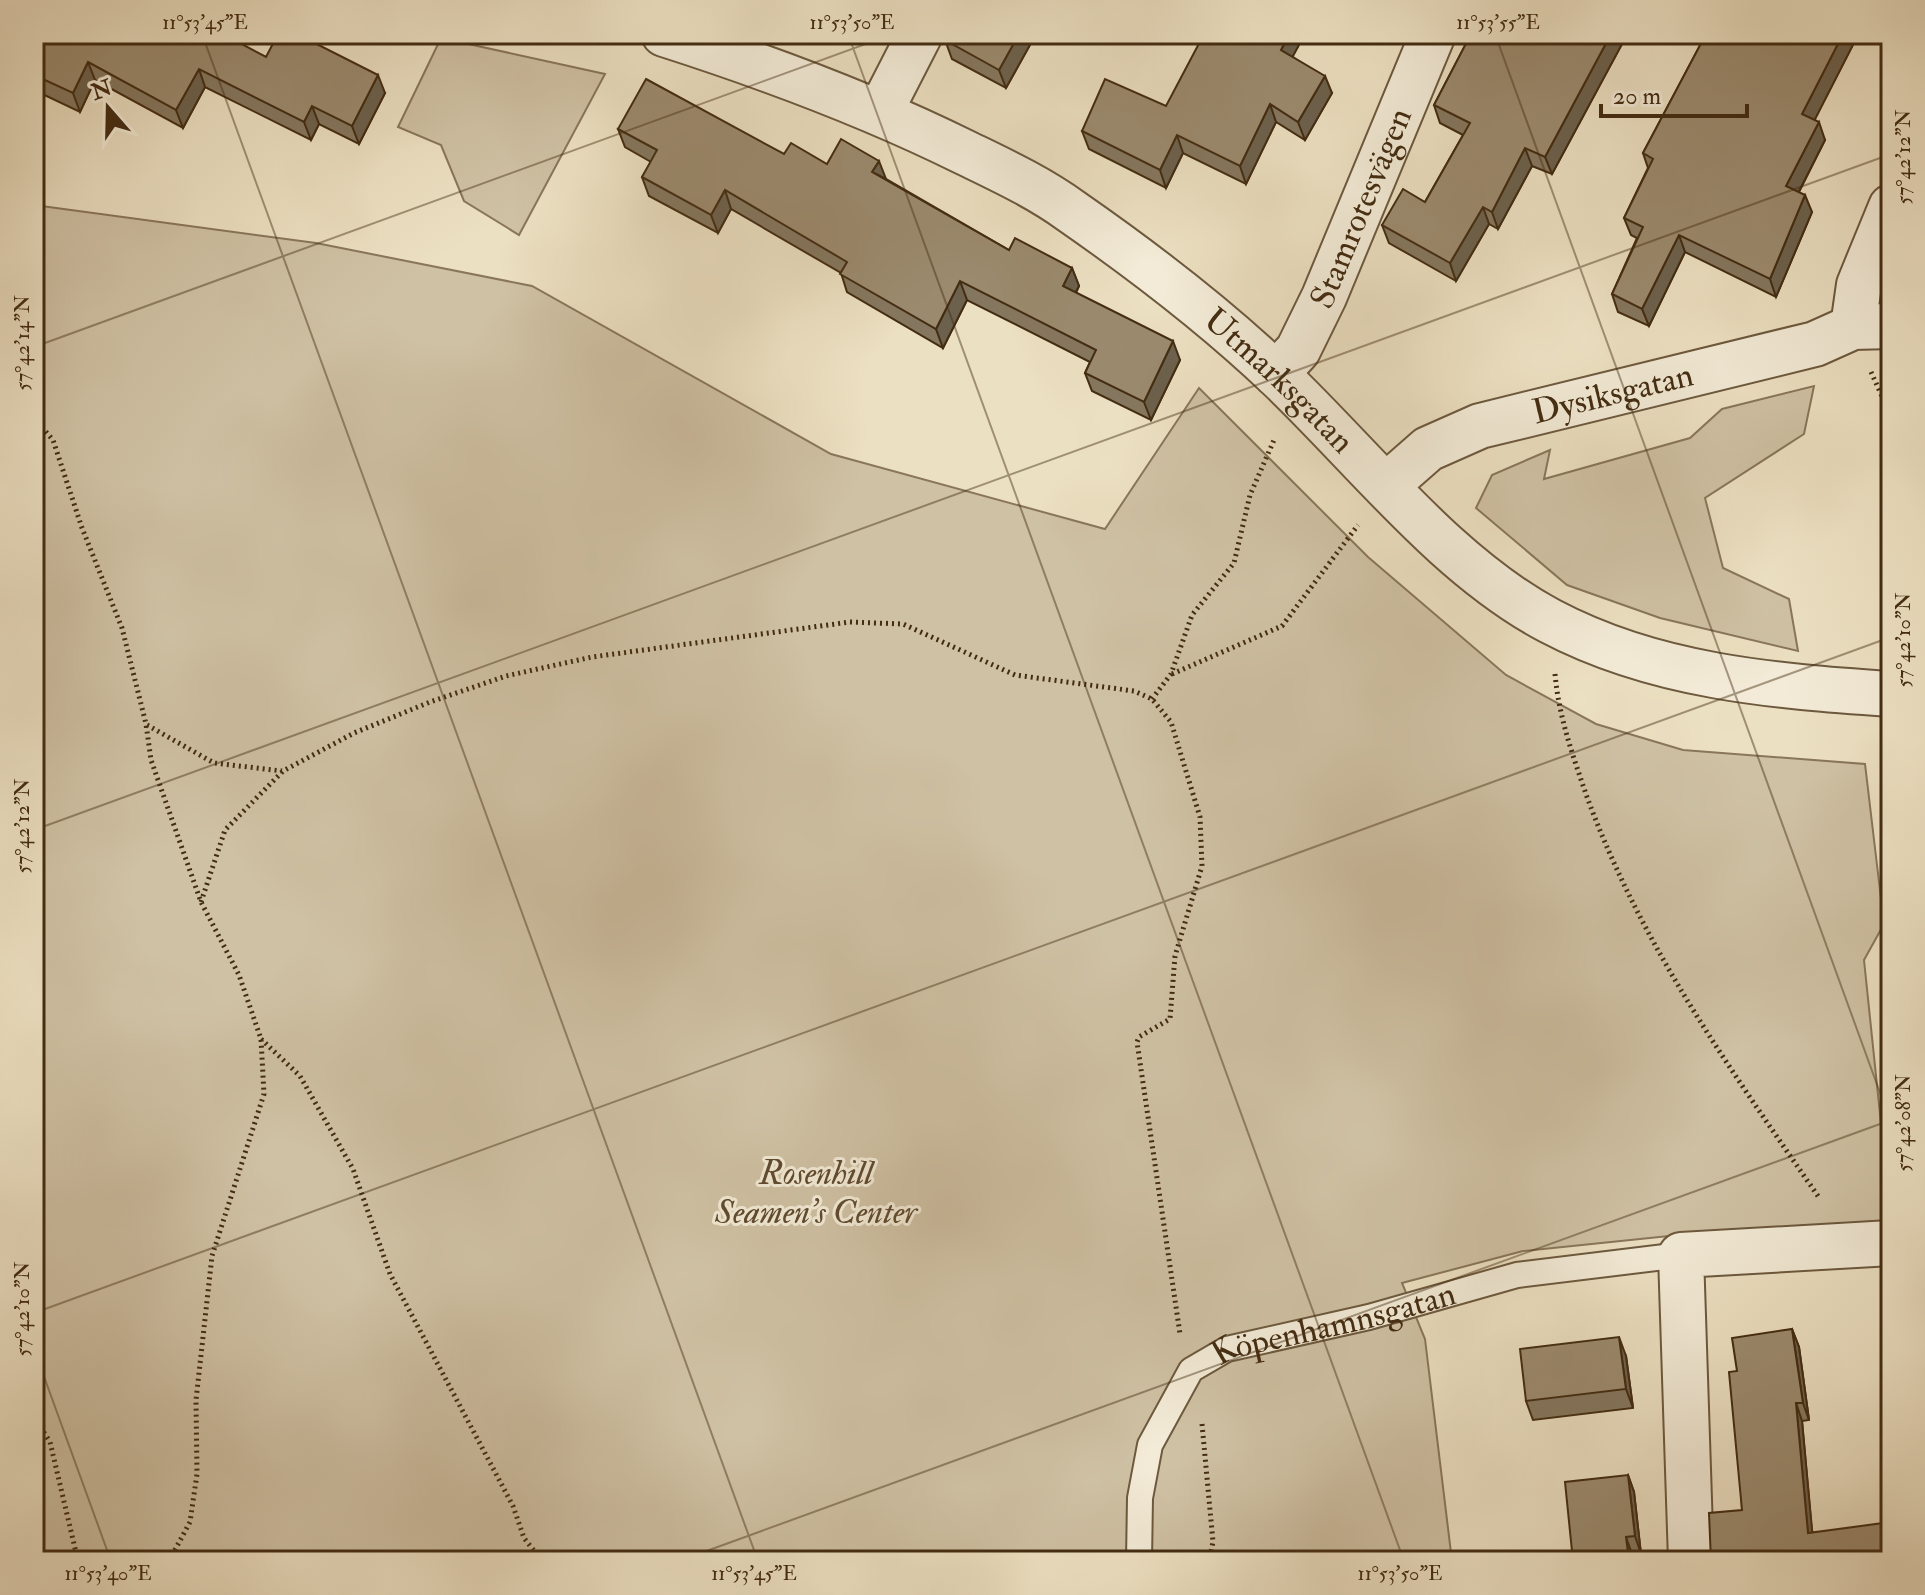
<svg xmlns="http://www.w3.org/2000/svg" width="1925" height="1595" font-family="'IM FELL Double Pica',serif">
	<rect width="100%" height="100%" fill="#ece0c2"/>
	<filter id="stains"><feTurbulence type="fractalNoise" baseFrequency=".0025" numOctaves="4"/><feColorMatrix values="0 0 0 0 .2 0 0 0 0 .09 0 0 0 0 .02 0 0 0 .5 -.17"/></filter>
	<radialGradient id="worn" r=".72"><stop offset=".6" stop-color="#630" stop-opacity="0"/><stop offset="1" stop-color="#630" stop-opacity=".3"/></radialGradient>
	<path fill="#cfc1a4" stroke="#89765b" stroke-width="2" d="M441,38L605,74L519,235L464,201L441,145L398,127Z
		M34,205L316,243L532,286L831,454L1105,529L1199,388L1368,557L1506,675L1596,724L1683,750L1865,764L1884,924L1864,960L1891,1220L1669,1236L1523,1251L1402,1283L1425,1339L1452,1561H34Z
		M1814,386L1804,434L1705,498L1723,568L1789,599L1798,651L1660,618L1567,585L1476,508L1492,475L1550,450L1544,479L1690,438L1722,409Z"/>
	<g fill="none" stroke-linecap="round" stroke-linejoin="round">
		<g stroke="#6d593e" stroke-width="28">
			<g id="service">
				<path id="s1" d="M1139,1561L1140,1498L1150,1445L1191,1370L1227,1349L1369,1317L1517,1275L1681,1255"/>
			</g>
		</g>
		<g stroke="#6d593e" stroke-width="48">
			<g id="minor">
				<path id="s2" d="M664,34C767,67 867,104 964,152C1001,170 1038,187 1071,211C1143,261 1215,316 1279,377C1363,457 1446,566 1550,621C1656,677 1773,686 1891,694"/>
				<path d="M881,110L920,34"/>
				<path d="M1853,327L1859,285L1891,207"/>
				<path id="s3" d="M1276,374L1298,350L1324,297L1433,34"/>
				<path id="s4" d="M1387,485L1428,449L1480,426L1815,344L1853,327L1891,326"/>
				<path d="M1691,1561L1681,1255L1891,1243"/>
			</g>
		</g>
		<path stroke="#432c12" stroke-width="5" stroke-dasharray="2 4" stroke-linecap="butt" d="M1871,372L1891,416
			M34,418L53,440L82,528L122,628L146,724L151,760L201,902L239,975L261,1039L264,1094L212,1256L196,1400L197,1474L190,1522L169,1561
			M1172,674L1282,626L1358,525
			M1555,674C1559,718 1573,756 1587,797C1643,949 1729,1067 1820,1199
			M1152,699L1171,674L1192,615L1234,563L1250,495L1274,440
			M147,725L214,763L282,771
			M201,902L225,830L283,771L354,733L430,702L506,676L592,657L850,622L903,624L1015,675L1134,691L1152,699L1171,722L1200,817L1202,866L1175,956L1170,1019L1139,1037L1137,1042L1180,1334
			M1891,939L1883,969L1891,1074
			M261,1039L300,1076L353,1169L390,1274L513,1506L524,1538L542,1561
			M34,1417L50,1442L78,1561
			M1202,1424L1213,1542L1209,1561"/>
		<use href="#service" stroke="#f3ebd7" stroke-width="24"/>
		<use href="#minor" stroke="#f3ebd7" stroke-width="44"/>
	</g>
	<path fill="#85775f" stroke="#432c12" stroke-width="2" d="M34,34L266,57L385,93L359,144L319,124L311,140L205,87L183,128L95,80L80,112L34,90Z
		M1036,34L1006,88L952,59L945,40Z
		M1471,34H1618L1622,44L1552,174L1532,166L1498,229L1489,224L1456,281L1389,243L1382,225L1425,202L1463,135L1440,123L1434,105Z
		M1706,34L1858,35L1814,120L1825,140L1799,192L1812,212L1776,297L1685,252L1649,326L1618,312L1612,294L1637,238L1631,235L1624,218L1648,168L1643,153Z
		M1293,57L1332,93L1305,140L1276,122L1246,184L1183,153L1166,188L1089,149L1082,131L1166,106Z
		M618,129L784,154L886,179L1009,250L1072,268L1079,286L1076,293L1180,360L1151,420L1092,391L1085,373L1090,362L967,300L943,348L847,292L841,273L731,209L718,233L649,196L642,177L651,162L625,147Z
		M1792,1329L1799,1347L1809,1420L1802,1421L1812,1532L1891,1561L1742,1510L1737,1371Z
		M1626,1356L1633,1408L1533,1420L1526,1401Z
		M1628,1475L1634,1492L1641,1554H1632L1633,1561H1573Z"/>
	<path fill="#6c614d" stroke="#432c12" stroke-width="2" d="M1019,34H1036L1006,88L999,70Z
		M1289,34H1305L1287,67L1281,50Z
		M1611,34H1618L1622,44L1552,174L1545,157Z
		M1843,34L1858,35L1809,131L1802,114Z
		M88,62L95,80L80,112L73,93Z
		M199,69L205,87L183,128L176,110Z
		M378,75L385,93L359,144L352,126Z
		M1325,76L1332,93L1305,140L1298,122Z
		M1270,104L1276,122L1246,184L1240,166Z
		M312,106L319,124L311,140L304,122Z
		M1819,122L1825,140L1793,203L1786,186Z
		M1177,135L1183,153L1166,188L1160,170Z
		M1525,148L1532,166L1498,229L1492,212Z
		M879,161L886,179L872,172Z
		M725,190L731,209L718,233L711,215Z
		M1805,195L1812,212L1776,297L1770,279Z
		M1483,207L1489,224L1456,281L1450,263Z
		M1679,235L1685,252L1649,326L1642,309Z
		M1072,268L1079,286L1069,305L1063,286Z
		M960,281L967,300L943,348L936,329Z
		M1173,341L1180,360L1151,420L1144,402Z
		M1792,1329L1799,1347L1809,1420L1803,1403Z
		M1619,1337L1626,1356L1633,1408L1626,1389Z
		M1796,1403L1802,1421L1814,1551L1808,1533Z
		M1628,1475L1634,1492L1641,1554L1635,1536Z
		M1626,1537L1632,1554L1633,1561H1629Z"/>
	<path fill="#9b8a6e" stroke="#432c12" stroke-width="2" d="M34,34H121L140,43L145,34H223L266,57L278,34H297L378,75L352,126L312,106L304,122L199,69L176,110L88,62L73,93L34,75Z
		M948,34H1019L999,70L945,40Z
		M1204,34H1289L1281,50L1325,76L1298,122L1270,104L1240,166L1177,135L1160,170L1082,131L1105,79L1166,106Z
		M1471,34H1611L1545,157L1525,148L1492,212L1483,207L1450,263L1382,225L1403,189L1425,202L1470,123L1434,105Z
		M1706,34H1843L1802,114L1819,122L1786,186L1805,195L1770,279L1679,235L1642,309L1612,294L1643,227L1624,218L1653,159L1643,153Z
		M646,79L784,154L791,143L827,164L841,139L879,161L872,172L1009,250L1015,238L1072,268L1063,286L1173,341L1144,402L1085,373L1096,350L960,281L936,329L840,274L847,262L725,190L711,215L642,177L657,150L618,129Z
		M1792,1329L1803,1403H1796L1808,1533L1891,1522V1561H1711L1709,1513L1742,1510L1729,1372L1737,1371L1732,1338Z
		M1619,1337L1626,1389L1526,1401L1520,1349Z
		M1628,1475L1635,1536L1626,1537L1629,1561H1573L1565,1482Z"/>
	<path fill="none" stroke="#432c12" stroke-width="2" stroke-opacity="0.45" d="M202,34L758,1561M848,34L1404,1561M1495,34L1891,1123M34,347L893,34M34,830L1891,154M34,1313L1891,637M34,1349L111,1561M679,1561L1891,1120"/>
	<g text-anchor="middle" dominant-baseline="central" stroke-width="6" stroke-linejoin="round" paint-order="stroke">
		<g font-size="34" fill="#432c12" stroke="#f3ebd7">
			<text stroke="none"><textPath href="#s3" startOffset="188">Stamrotesvägen</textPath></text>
			<text stroke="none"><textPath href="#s2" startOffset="714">Utmarksgatan</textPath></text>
			<text stroke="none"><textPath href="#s4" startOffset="248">Dysiksgatan</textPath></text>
			<text stroke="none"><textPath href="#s1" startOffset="354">Köpenhamnsgatan</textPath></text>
		</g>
		<g font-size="34" font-style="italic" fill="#5f4a2f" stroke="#f3ebd7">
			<text x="816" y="1173">Rosenhill<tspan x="816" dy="39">Seamen's Center</tspan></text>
		</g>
	</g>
	<rect width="1925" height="1595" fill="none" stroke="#ece0c2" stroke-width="88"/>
	<g transform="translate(108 108) rotate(340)" stroke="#f3ebd7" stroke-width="6" paint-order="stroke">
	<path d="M0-6L14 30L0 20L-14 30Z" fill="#432c12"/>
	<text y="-12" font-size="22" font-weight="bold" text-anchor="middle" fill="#432c12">N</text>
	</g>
	<path d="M1601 104v12h146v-12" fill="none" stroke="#432c12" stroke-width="4"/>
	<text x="1613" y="104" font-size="24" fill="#432c12" stroke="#f3ebd7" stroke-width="6" paint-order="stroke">20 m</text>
	<rect x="44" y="44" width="1837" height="1507" fill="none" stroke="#432c12" stroke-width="3"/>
	<g font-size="20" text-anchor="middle" fill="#432c12">
		<text x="205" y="29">11°53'45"E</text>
		<text x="852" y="29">11°53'50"E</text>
		<text x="1498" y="29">11°53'55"E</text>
		<text transform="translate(1903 157) rotate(-90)" y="7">57°42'12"N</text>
		<text transform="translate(22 343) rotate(-90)" y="7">57°42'14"N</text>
		<text transform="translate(1903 640) rotate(-90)" y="7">57°42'10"N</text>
		<text transform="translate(22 826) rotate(-90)" y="7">57°42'12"N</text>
		<text transform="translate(1903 1123) rotate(-90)" y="7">57°42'08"N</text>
		<text transform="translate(22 1309) rotate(-90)" y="7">57°42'10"N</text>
		<text x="108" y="1580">11°53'40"E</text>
		<text x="754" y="1580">11°53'45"E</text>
		<text x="1400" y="1580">11°53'50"E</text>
	</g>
	<rect width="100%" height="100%" filter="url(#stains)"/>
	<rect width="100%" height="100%" fill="url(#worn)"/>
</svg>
